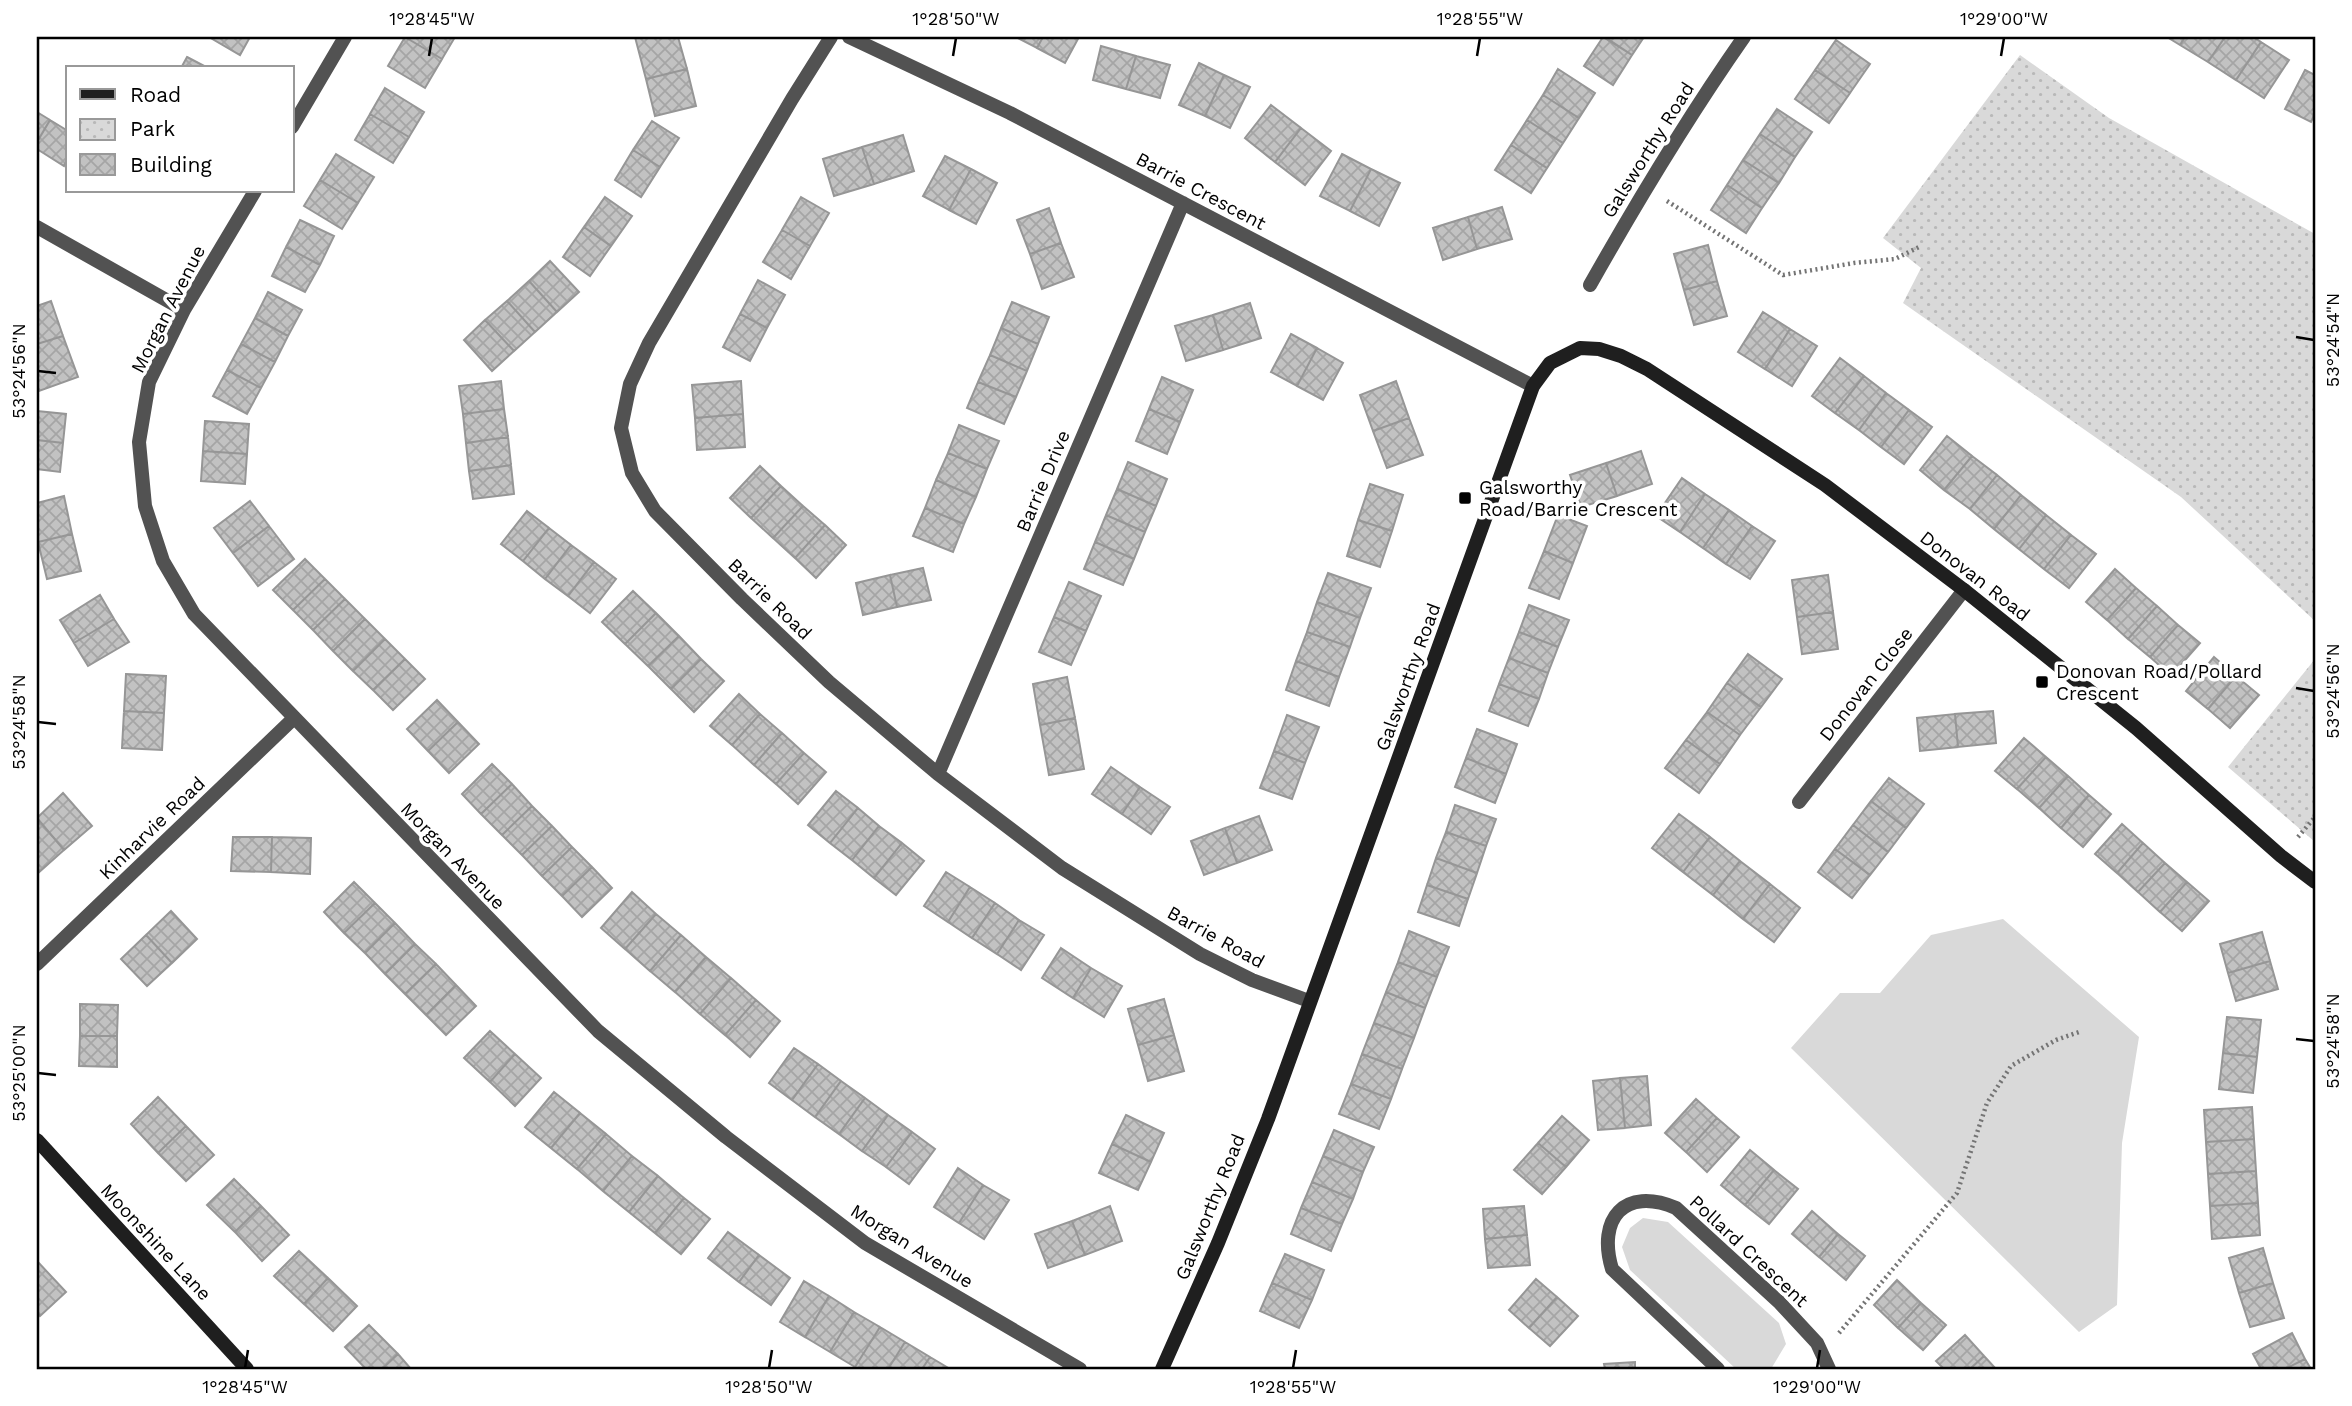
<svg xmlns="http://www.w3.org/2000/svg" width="2352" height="1406" font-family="'Work Sans',sans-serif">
	<defs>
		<pattern id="park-dots" width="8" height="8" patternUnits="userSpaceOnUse" patternTransform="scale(1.75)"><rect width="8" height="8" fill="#d9d9d9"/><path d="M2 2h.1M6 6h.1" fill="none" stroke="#b8b8b8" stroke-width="1.8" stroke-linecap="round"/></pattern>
		<pattern id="building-cross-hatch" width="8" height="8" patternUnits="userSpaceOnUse" patternTransform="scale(1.75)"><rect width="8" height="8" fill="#c2c2c2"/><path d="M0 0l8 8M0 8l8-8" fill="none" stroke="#a5a5a5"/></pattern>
	</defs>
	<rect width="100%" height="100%" fill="#fff"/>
	<path fill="#d9d9d9" d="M2003,919L2139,1037L2122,1143L2117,1305L2079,1332L1791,1048L1840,993H1880L1931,935Z
		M1643,1218L1668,1222L1779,1323L1786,1344L1771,1369H1736L1630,1270L1622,1247L1630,1228Z"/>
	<path fill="url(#park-dots)" d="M2020,55L2109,118L2315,234V621L2181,497L1903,303L1921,268L1883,238Z
		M2315,659V842L2228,767Z"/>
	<path fill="url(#building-cross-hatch)" stroke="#969696" stroke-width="2" d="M209,37H250L240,55Z
		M405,37L442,59L425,88L388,66Z
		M405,37H455L442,59Z
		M635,37H678L687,69L646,79Z
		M1016,37H1043L1037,48Z
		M1043,37H1079L1065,63L1037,48Z
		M1603,37L1632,55L1613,85L1584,66Z
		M1605,37H1644L1632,55Z
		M2167,37H2185L2180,45Z
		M2185,37H2225L2208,62L2180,45Z
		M2225,37H2253L2261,42L2236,80L2208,62Z
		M1836,40L1870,64L1850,93L1815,70Z
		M2261,42L2289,60L2264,98L2236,80Z
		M1101,46L1136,56L1126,89L1093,80Z
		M1136,56L1170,65L1160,98L1126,89Z
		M187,57L208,68H181Z
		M1199,63L1224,75L1205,116L1179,105Z
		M687,69L696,106L655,116L646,79Z
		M1558,69L1595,93L1579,118L1543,95Z
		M1815,70L1850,93L1829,123L1795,99Z
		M2305,70L2315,75V113L2311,122L2285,109Z
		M1224,75L1250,87L1230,128L1205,116Z
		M385,88L424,112L409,137L370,114Z
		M1543,95L1579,118L1563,143L1527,120Z
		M1271,105L1301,128L1275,162L1245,138Z
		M1777,109L1812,132L1795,157L1760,134Z
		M37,112L50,120L37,142Z
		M370,114L409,137L393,163L355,140Z
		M50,120L68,131V158L64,166L37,149V142Z
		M1527,120L1563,143L1547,168L1511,145Z
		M652,121L679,138L660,167L633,150Z
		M1301,128L1331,151L1305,185L1275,162Z
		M1760,134L1795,157L1779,183L1743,160Z
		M903,135L914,171L874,184L862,147Z
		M1511,145L1547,168L1531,193L1495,170Z
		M862,147L874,184L834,196L823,159Z
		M633,150L660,167L641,197L615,180Z
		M336,154L374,177L358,203L320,180Z
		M1342,154L1371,169L1350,211L1320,196Z
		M945,156L971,169L949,210L923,196Z
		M1743,160L1779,183L1762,208L1727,185Z
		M971,169L997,183L976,224L949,210Z
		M1371,169L1400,183L1379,226L1350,211Z
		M320,180L358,203L342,229L304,206Z
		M1727,185L1762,208L1746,233L1711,210Z
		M605,197L632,216L611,246L584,227Z
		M801,197L829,213L810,246L782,230Z
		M1502,207L1512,239L1477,249L1468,217Z
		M1049,208L1061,243L1030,254L1017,220Z
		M1468,217L1477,249L1443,260L1433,228Z
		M300,220L334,236L320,265L286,247Z
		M584,227L611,246L590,276L563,257Z
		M782,230L810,246L791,279L763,262Z
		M1061,243L1074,277L1042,289L1030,254Z
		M1708,245L1717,281L1684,290L1674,254Z
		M286,247L320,265L305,292L272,276Z
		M550,261L579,292L557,312L529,281Z
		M758,280L785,295L767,328L740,314Z
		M529,281L557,312L535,332L507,301Z
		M1717,281L1727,316L1694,325L1684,290Z
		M268,292L302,310L288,336L255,318Z
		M51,301L63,336L37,344V306Z
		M507,301L535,332L514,351L485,320Z
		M1012,302L1049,317L1038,344L1001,328Z
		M1250,303L1261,338L1223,350L1213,315Z
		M1763,312L1790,329L1765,369L1738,352Z
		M740,314L767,328L750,361L723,347Z
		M1213,315L1223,350L1186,361L1175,326Z
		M255,318L288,336L275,362L241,344Z
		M485,320L514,351L492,371L464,340Z
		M1001,328L1038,344L1027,371L990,355Z
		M1790,329L1817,346L1792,386L1765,369Z
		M1291,334L1317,348L1297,386L1271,372Z
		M63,336L78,377L39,391L37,384V344Z
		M241,344L275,362L261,388L227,370Z
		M1317,348L1343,363L1323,400L1297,386Z
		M990,355L1027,371L1016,397L978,382Z
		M1840,358L1864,376L1835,413L1812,396Z
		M227,370L261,388L247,414L213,396Z
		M1864,376L1886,393L1859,430L1835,413Z
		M1162,377L1193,390L1180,422L1149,409Z
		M501,381L504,409L463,414L459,386Z
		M741,381L743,414L695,418L692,385Z
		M1396,381L1409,418L1373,431L1360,395Z
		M978,382L1016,397L1004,424L967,408Z
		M1886,393L1909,410L1881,447L1859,430Z
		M504,409L508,437L466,443L463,414Z
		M1149,409L1180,422L1167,454L1136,441Z
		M1909,410L1932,427L1904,464L1881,447Z
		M37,411L66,414L63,443L37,440Z
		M743,414L745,447L697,450L695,418Z
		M1409,418L1423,455L1387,468L1373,431Z
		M205,421L249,424L247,454L203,451Z
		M959,425L999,441L987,469L948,453Z
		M1947,436L1972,456L1944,490L1920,470Z
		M508,437L511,465L469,471L466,443Z
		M37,440L63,443L60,472L37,469Z
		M203,451L247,454L245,484L201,481Z
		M1641,451L1652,484L1617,496L1606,463Z
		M948,453L987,469L976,497L936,480Z
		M1972,456L1997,475L1970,509L1944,490Z
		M1128,462L1167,479L1156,506L1117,489Z
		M1606,463L1617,496L1581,507L1570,475Z
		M511,465L514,494L473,499L469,471Z
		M760,466L781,486L751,518L730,498Z
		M1997,475L2021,495L1994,529L1970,509Z
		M1682,478L1705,494L1680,532L1656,516Z
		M936,480L976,497L964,524L925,508Z
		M1370,484L1403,495L1392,531L1358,520Z
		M781,486L803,506L773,538L751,518Z
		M1117,489L1156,506L1145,532L1106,515Z
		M1705,494L1729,510L1703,548L1680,532Z
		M2021,495L2046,515L2019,549L1994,529Z
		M64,496L72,534L38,542L37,503Z
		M250,501L269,526L233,553L214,528Z
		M803,506L825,525L795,558L773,538Z
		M925,508L964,524L953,552L913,536Z
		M1729,510L1752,526L1726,564L1703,548Z
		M527,511L549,528L523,561L501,544Z
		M1106,515L1145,532L1134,559L1095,542Z
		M1558,515L1587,526L1573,563L1544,551Z
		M2046,515L2071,535L2044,569L2019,549Z
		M1358,520L1392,531L1380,567L1347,556Z
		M825,525L846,545L816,578L795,558Z
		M269,526L294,559L258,586L233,553Z
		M1752,526L1775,541L1750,579L1726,564Z
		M549,528L571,545L545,579L523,561Z
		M72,534L81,571L47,579L38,542Z
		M2071,535L2096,554L2069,588L2044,569Z
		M1095,542L1134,559L1123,585L1084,569Z
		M571,545L594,562L568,596L545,579Z
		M1544,551L1573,563L1559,599L1529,588Z
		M305,559L325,579L293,610L273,590Z
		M594,562L616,579L590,613L568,596Z
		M923,568L931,600L897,607L890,575Z
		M2115,569L2136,588L2107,620L2086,602Z
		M1328,573L1371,588L1360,618L1317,602Z
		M890,575L897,607L863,615L856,583Z
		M1828,575L1833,612L1797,617L1792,580Z
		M325,579L345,599L313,630L293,610Z
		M1069,582L1101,596L1086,631L1054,617Z
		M2136,588L2157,606L2128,639L2107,620Z
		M633,591L656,613L625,644L602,622Z
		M100,595L114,619L74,643L60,620Z
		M345,599L365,619L333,651L313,630Z
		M1317,602L1360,618L1350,647L1307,632Z
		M1529,605L1569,620L1558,647L1519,632Z
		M2157,606L2178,625L2150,657L2128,639Z
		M1833,612L1838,649L1802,654L1797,617Z
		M656,613L679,636L648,666L625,644Z
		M1054,617L1086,631L1071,665L1039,652Z
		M114,619L129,642L88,666L74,643Z
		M365,619L385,639L353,671L333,651Z
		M2178,625L2200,643L2171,676L2150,657Z
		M1307,632L1350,647L1339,677L1296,661Z
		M1519,632L1558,647L1548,673L1509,658Z
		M679,636L701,659L671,689L648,666Z
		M385,639L405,659L373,690L353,671Z
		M1748,654L1782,679L1761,707L1727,683Z
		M2214,657L2236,676L2208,709L2186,691Z
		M1509,658L1548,673L1539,699L1499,684Z
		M405,659L425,679L393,710L373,690Z
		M701,659L724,681L694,712L671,689Z
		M1296,661L1339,677L1329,706L1286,690Z
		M126,674L166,676L164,713L124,711Z
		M2236,676L2259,695L2230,728L2208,709Z
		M1067,677L1075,718L1040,725L1033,684Z
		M1727,683L1761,707L1740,735L1707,712Z
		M1499,684L1539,699L1528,726L1489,711Z
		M739,694L760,714L732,745L710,726Z
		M437,700L458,722L428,751L407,729Z
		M124,711L164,713L162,750L122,748Z
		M1993,711L1996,743L1958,747L1955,714Z
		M1707,712L1740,735L1720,764L1686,740Z
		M760,714L782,733L754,765L732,745Z
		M1955,714L1958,747L1920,751L1917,718Z
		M1287,715L1319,727L1305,763L1274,751Z
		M1075,718L1084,769L1049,775L1040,725Z
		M458,722L479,744L449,773L428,751Z
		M1477,729L1517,744L1506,774L1466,758Z
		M782,733L804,753L776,784L754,765Z
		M2024,738L2046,757L2017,789L1995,771Z
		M1686,740L1720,764L1699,793L1665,768Z
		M1274,751L1305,763L1292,799L1260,788Z
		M804,753L826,772L798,804L776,784Z
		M2046,757L2068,776L2039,808L2017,789Z
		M1466,758L1506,774L1495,803L1455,787Z
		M492,764L512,784L481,814L462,794Z
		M1111,767L1140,787L1122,814L1092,794Z
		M2068,776L2089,795L2061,828L2039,808Z
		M1889,778L1924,804L1906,828L1871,801Z
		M512,784L532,806L502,835L481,814Z
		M1140,787L1170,807L1151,834L1122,814Z
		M836,791L858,808L830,843L808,825Z
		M63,793L92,826L64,850L37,818Z
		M2089,795L2111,814L2083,847L2061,828Z
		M1871,801L1906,828L1888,852L1853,825Z
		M1455,805L1496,819L1486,846L1446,832Z
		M532,806L552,826L522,855L502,835Z
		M858,808L879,826L852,860L830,843Z
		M1679,814L1710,837L1683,872L1652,848Z
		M1259,816L1272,850L1237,863L1225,828Z
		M37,818L64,850L37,874Z
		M2122,824L2143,843L2117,873L2095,854Z
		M1853,825L1888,852L1870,875L1835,849Z
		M552,826L572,847L542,876L522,855Z
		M879,826L902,843L874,878L852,860Z
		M1225,828L1237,863L1204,875L1191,841Z
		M1446,832L1486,846L1477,873L1436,858Z
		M233,837H272L271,872L231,871Z
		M272,837L311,838L310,874L271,872Z
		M1710,837L1740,861L1713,895L1683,872Z
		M902,843L924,861L896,895L874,878Z
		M2143,843L2165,863L2138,892L2117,873Z
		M572,847L592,867L562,896L542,876Z
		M1835,849L1870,875L1852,898L1818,872Z
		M1436,858L1477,873L1468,899L1427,885Z
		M1740,861L1770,884L1743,919L1713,895Z
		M2165,863L2187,882L2160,912L2138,892Z
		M592,867L612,888L582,917L562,896Z
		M946,872L970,887L948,922L924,906Z
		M354,882L375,903L344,933L324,912Z
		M2187,882L2209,901L2182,931L2160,912Z
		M1770,884L1800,908L1774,942L1743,919Z
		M1427,885L1468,899L1459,926L1418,912Z
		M970,887L995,903L972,938L948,922Z
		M632,892L656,914L625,949L601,928Z
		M375,903L395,923L365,953L344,933Z
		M995,903L1019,920L997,954L972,938Z
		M171,911L197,939L172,963L146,935Z
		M656,914L681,935L650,971L625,949Z
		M1019,920L1044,935L1021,970L997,954Z
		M395,923L415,944L385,974L365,953Z
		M1409,931L1449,947L1437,977L1398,962Z
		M2262,932L2270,961L2228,973L2220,944Z
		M146,935L172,963L147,986L121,959Z
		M681,935L706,957L675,992L650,971Z
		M415,944L436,964L405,994L385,974Z
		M1061,948L1091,968L1073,998L1042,978Z
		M706,957L731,978L700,1014L675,992Z
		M2270,961L2278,989L2236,1001L2228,973Z
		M1398,962L1437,977L1425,1008L1386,992Z
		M436,964L456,985L426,1015L405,994Z
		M1091,968L1122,986L1104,1017L1073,998Z
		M731,978L756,1000L725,1035L700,1014Z
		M456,985L476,1006L446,1035L426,1015Z
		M1386,992L1425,1008L1414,1038L1374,1023Z
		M1164,999L1174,1035L1138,1045L1128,1009Z
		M756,1000L780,1021L750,1057L725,1035Z
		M80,1004L118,1005L117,1036H80Z
		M2227,1017L2261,1020L2257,1057L2223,1053Z
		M1374,1023L1414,1038L1402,1069L1362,1054Z
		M490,1031L515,1054L490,1082L464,1058Z
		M1174,1035L1184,1071L1148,1081L1138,1045Z
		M80,1036H117V1067L79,1066Z
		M794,1048L818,1064L792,1100L769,1083Z
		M2223,1053L2257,1057L2253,1093L2219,1089Z
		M515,1054L541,1078L515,1106L490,1082Z
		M1362,1054L1402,1069L1391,1099L1351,1084Z
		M818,1064L841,1081L815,1117L792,1100Z
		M1647,1076L1651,1125L1625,1128L1620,1078Z
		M1620,1078L1625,1128L1598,1130L1593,1081Z
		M841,1081L865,1098L839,1134L815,1117Z
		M1351,1084L1391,1099L1379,1129L1339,1114Z
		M554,1092L580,1113L551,1148L525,1127Z
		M158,1097L186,1126L158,1153L131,1124Z
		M865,1098L888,1115L862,1151L839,1134Z
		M1696,1099L1717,1118L1686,1152L1665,1133Z
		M2252,1107L2254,1139L2206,1142L2204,1110Z
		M580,1113L606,1134L577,1169L551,1148Z
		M888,1115L912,1132L886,1167L862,1151Z
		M1126,1115L1164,1133L1151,1162L1112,1144Z
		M1562,1116L1589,1140L1566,1167L1538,1143Z
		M1717,1118L1739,1137L1707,1172L1686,1152Z
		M186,1126L214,1155L186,1181L158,1153Z
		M1334,1130L1374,1147L1363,1172L1323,1156Z
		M912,1132L935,1149L909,1184L886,1167Z
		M606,1134L632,1156L603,1191L577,1169Z
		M2254,1139L2256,1171L2208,1174L2206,1142Z
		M1538,1143L1566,1167L1542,1194L1514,1170Z
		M1112,1144L1151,1162L1138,1190L1099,1173Z
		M1750,1150L1774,1170L1745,1205L1721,1185Z
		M632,1156L658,1176L629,1212L603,1191Z
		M1323,1156L1363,1172L1353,1199L1312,1182Z
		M958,1168L983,1185L959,1223L934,1207Z
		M1774,1170L1798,1189L1769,1224L1745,1205Z
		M2256,1171L2258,1203L2210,1206L2208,1174Z
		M658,1176L684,1198L655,1233L629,1212Z
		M234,1179L261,1206L235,1232L207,1205Z
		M1312,1182L1353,1199L1342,1224L1301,1208Z
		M983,1185L1009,1200L984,1239L959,1223Z
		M684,1198L710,1219L681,1254L655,1233Z
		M2258,1203L2260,1235L2212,1239L2210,1206Z
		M261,1206L289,1235L262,1261L235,1232Z
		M1110,1206L1122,1241L1085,1255L1072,1221Z
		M1524,1206L1527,1235L1485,1239L1483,1209Z
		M1301,1208L1342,1224L1331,1251L1291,1234Z
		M1812,1211L1838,1234L1819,1257L1792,1234Z
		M1072,1221L1085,1255L1048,1268L1035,1234Z
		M728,1232L759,1255L739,1282L708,1258Z
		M1838,1234L1865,1256L1846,1280L1819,1257Z
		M1527,1235L1530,1265L1488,1268L1485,1239Z
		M2263,1248L2273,1283L2239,1293L2229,1258Z
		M299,1251L328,1278L304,1304L274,1276Z
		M1285,1254L1324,1270L1312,1300L1272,1283Z
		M759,1255L790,1278L771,1305L739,1282Z
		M37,1261L66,1292L40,1316L37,1312Z
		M328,1278L357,1306L333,1331L304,1304Z
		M1536,1279L1557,1297L1529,1328L1509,1310Z
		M1897,1280L1921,1303L1898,1328L1874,1305Z
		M804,1281L829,1296L805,1337L780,1322Z
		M1272,1283L1312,1300L1299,1328L1260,1311Z
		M2273,1283L2284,1318L2250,1327L2239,1293Z
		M829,1296L854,1312L830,1352L805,1337Z
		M1557,1297L1578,1316L1550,1346L1529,1328Z
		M1921,1303L1946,1325L1923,1350L1898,1328Z
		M854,1312L880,1327L855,1367L830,1352Z
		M369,1325L398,1354L382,1369H366L345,1347Z
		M880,1327L905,1342L888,1369H858L855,1367Z
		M2292,1333L2305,1359L2285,1369H2261L2253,1354Z
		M1965,1335L1984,1356L1970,1369H1944L1936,1361Z
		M905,1342L930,1357L922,1369H888Z
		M398,1354L411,1369H382Z
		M1984,1356L1996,1369H1970Z
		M930,1357L950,1369H922Z
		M2305,1359L2311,1369H2285Z
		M1635,1362V1369H1605L1604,1364Z"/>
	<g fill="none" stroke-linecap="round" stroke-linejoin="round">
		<path stroke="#747474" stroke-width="4.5" stroke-dasharray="2 3.5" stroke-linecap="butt" d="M1667,201L1783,275L1854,263L1895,259L1919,247
			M2298,837L2315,817
			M1839,1333L1957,1193L1987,1103L2011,1066L2056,1040L2079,1032"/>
		<path stroke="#525252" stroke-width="14" d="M831,37L792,99L649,343L630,384L621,428L632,473L655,511L742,599L829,682L938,774L1062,868L1200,954L1252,980L1309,1001
			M849,37L1010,113L1533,386
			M292,127L345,37
			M255,191L184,310L149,382L139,442L145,506L163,561L194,614L598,1031L726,1137L865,1243L1080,1369
			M37,227L184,310
			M1590,285C1638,200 1688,117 1744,37
			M938,774L1183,203
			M1799,802L1964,590
			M37,964L293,719
			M1718,1369L1612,1269C1597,1219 1624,1186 1676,1208L1779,1302L1817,1343L1829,1369"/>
		<path stroke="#1f1f1f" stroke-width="14" d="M37,1140L247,1369
			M1162,1369L1218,1243L1268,1119L1533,386L1550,363L1580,348L1599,349L1621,356L1647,369L1825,485L1964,590L2136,728L2281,856L2315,882"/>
	</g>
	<path fill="none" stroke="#000" stroke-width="2.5" d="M429,56L432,38M953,56L956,38M1477,56L1480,38M2001,56L2004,38M2296,337L2314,340M38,371L56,373M2296,688L2314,691M38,722L56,724M2296,1039L2314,1041M38,1073L56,1075M245,1368L248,1350M769,1368L772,1350M1293,1368L1296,1350M1817,1368L1820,1350"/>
	<g fill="#000" stroke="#fff" stroke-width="2.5">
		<rect x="1458" y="491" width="14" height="14" rx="3.5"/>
		<rect x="2035" y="675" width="14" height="14" rx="3.5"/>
	</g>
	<g text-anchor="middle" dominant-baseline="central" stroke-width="7" stroke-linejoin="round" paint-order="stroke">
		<g font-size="19" fill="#000" stroke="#fff">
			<text transform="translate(1648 150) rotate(-58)">Galsworthy Road</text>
			<text transform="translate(1201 191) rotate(28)">Barrie Crescent</text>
			<text transform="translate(168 309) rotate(-63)">Morgan Avenue</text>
			<text transform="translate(1043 481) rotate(-67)">Barrie Drive</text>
			<text transform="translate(1975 576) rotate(38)">Donovan Road</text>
			<text transform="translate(770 599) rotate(44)">Barrie Road</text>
			<text transform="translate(1408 677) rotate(-70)">Galsworthy Road</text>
			<text transform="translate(1866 684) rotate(-52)">Donovan Close</text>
			<text transform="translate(152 828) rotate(-44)">Kinharvie Road</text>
			<text transform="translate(453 856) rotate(46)">Morgan Avenue</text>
			<text transform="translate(1216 937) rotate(29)">Barrie Road</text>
			<text transform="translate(1210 1207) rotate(-68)">Galsworthy Road</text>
			<text transform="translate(156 1242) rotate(47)">Moonshine Lane</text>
			<text transform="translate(912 1246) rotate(32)">Morgan Avenue</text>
			<text transform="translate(1749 1251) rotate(43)">Pollard Crescent</text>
		</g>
		<g font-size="19" fill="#000" stroke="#fff" text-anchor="start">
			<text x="1479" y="487">Galsworthy<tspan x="1479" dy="22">Road/Barrie Crescent</tspan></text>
			<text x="2056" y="671">Donovan Road/Pollard<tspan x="2056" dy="22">Crescent</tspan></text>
		</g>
	</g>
	<rect width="2352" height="1406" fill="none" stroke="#ffffff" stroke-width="77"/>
	<rect x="66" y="66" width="228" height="126" fill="#ffffff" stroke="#999999" stroke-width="2"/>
	<rect x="80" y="89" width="35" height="10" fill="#1f1f1f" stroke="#999999" stroke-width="2"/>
	<text x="130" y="102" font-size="21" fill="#000000">Road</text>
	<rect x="80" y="119" width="35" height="21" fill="url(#park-dots)" stroke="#999999" stroke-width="2"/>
	<text x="130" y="136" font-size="21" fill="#000000">Park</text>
	<rect x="80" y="154" width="35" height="21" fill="url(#building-cross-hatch)" stroke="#999999" stroke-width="2"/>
	<text x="130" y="172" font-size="21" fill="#000000">Building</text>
	<rect x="38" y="38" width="2276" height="1330" fill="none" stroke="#000" stroke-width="2.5"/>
	<g font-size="18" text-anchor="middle" fill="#000">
		<text x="432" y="25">1°28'45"W</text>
		<text x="956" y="25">1°28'50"W</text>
		<text x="1480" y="25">1°28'55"W</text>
		<text x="2004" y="25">1°29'00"W</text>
		<text transform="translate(2333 340) rotate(-90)" y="6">53°24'54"N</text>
		<text transform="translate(19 371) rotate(-90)" y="6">53°24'56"N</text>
		<text transform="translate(2333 691) rotate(-90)" y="6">53°24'56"N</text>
		<text transform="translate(19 722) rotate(-90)" y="6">53°24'58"N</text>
		<text transform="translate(2333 1041) rotate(-90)" y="6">53°24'58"N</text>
		<text transform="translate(19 1073) rotate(-90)" y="6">53°25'00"N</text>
		<text x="245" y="1393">1°28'45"W</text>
		<text x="769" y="1393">1°28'50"W</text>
		<text x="1293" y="1393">1°28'55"W</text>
		<text x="1817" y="1393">1°29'00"W</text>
	</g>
</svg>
